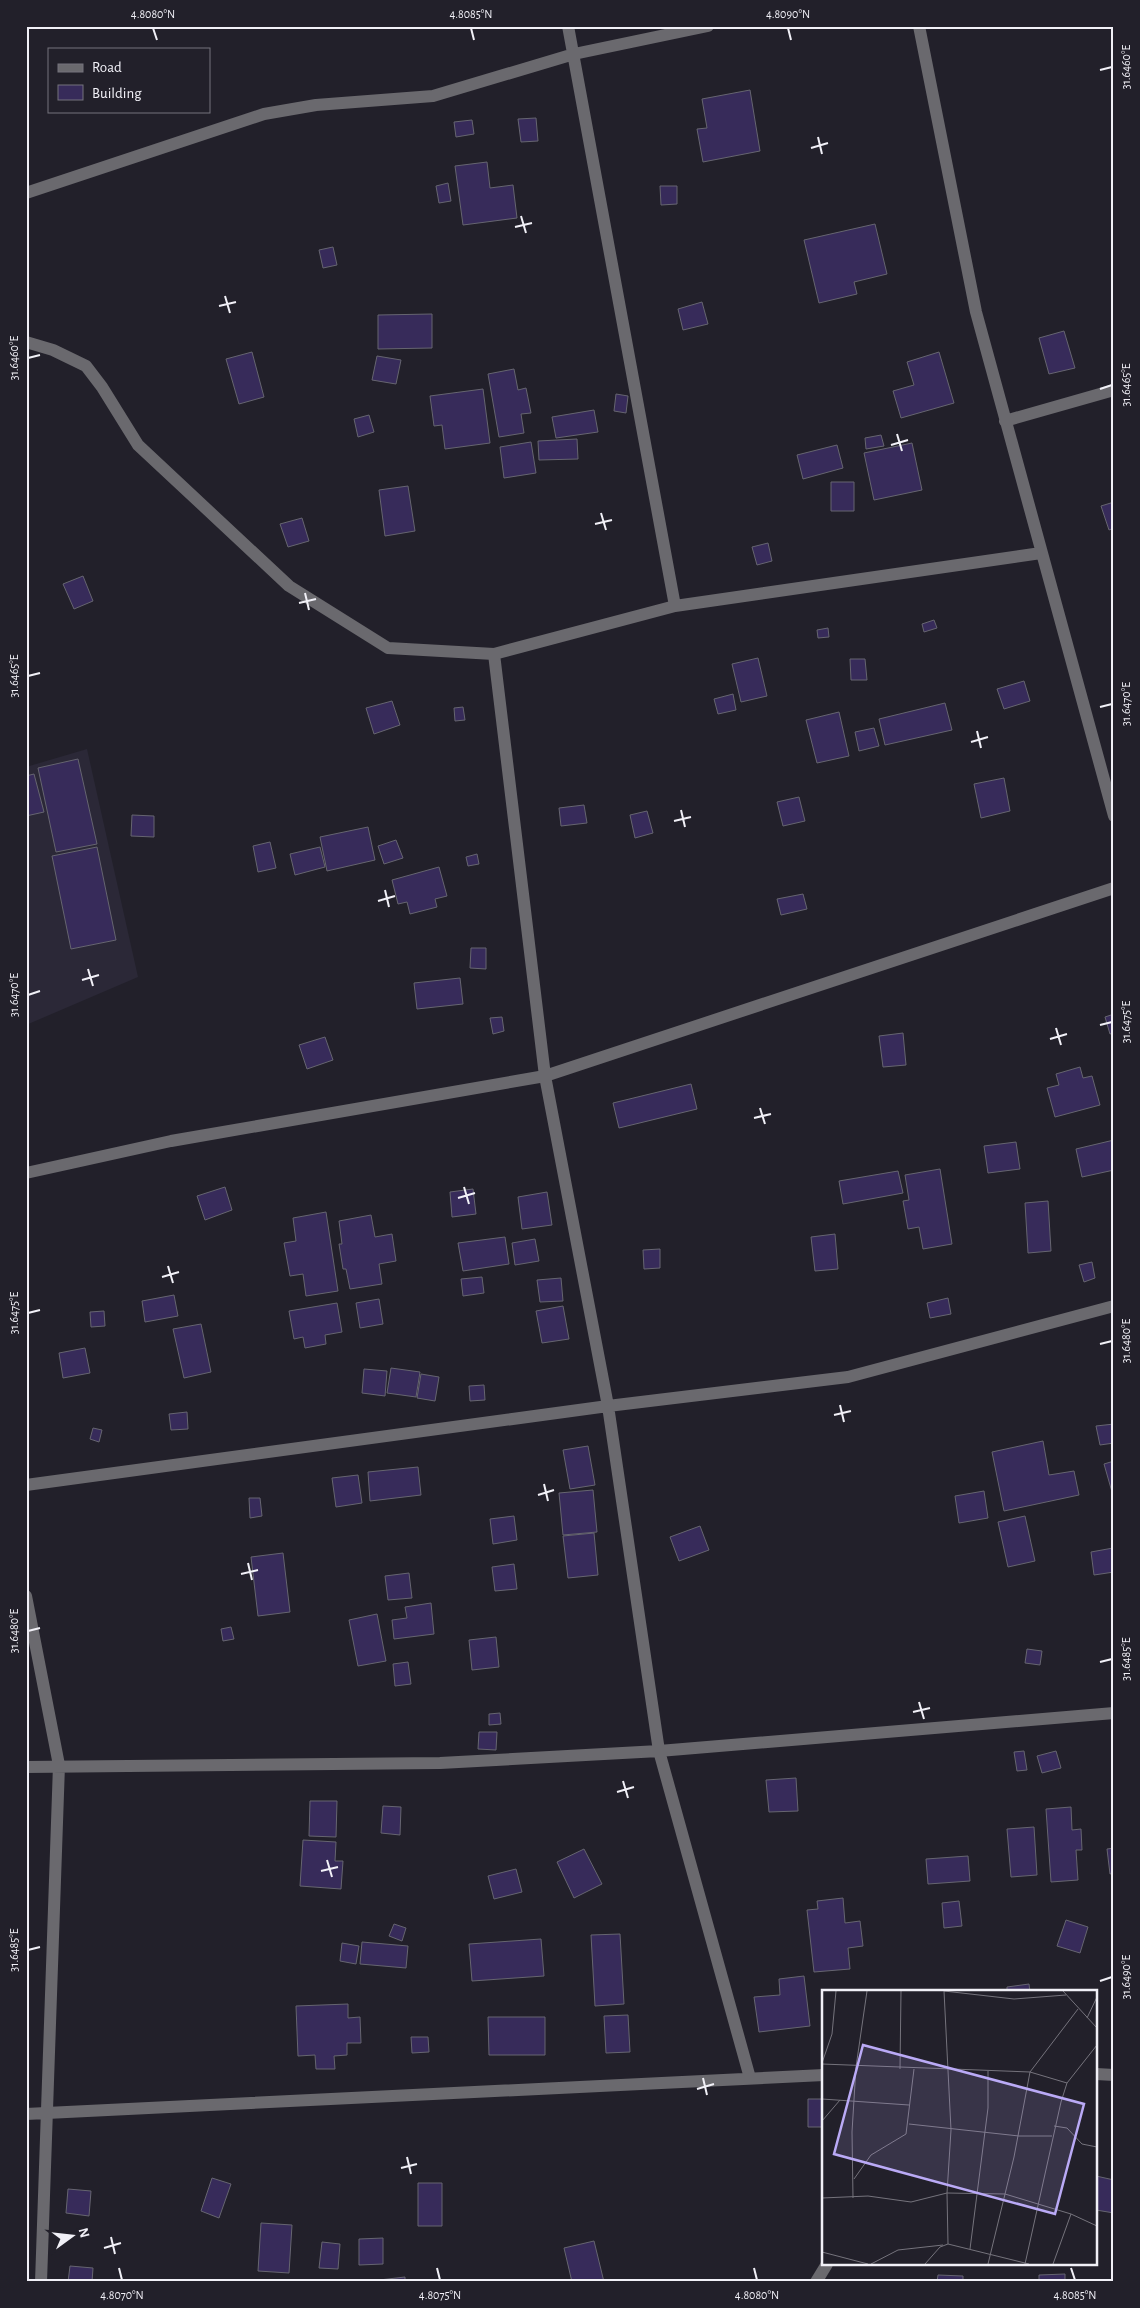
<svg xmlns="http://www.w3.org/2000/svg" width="1140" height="2308" font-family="'Alegreya Sans',sans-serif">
	<rect width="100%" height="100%" fill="#22202a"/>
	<path fill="#2b2837" d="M87,749L138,977L26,1025V767Z"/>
	<path fill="#372b5a" stroke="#666570" d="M750,90L760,151L703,162L697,129L707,128L702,99Z
		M536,118L538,141L521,142L518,119Z
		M472,120L474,134L456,137L454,122Z
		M487,162L490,188L513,185L517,218L463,225L455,166Z
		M448,183L451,201L439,203L436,186Z
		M660,186H677V204L661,205Z
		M875,224L887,274L854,282L857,294L819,303L804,240Z
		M333,247L337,265L323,268L319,250Z
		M702,302L708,324L683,330L678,309Z
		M432,314V348L378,349V315Z
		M1064,331L1075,368L1049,374L1039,338Z
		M252,352L264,397L239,404L226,359Z
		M939,352L954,403L901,418L893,391L914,385L907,362Z
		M377,356L401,360L396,384L372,380Z
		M514,369L518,390L526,388L531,413L521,414L524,433L499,437L488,374Z
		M483,389L490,443L445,449L442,425L434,426L430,396Z
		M616,394L628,396L626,413L614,411Z
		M594,410L598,432L556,438L552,417Z
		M369,415L374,432L358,437L354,419Z
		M881,435L884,446L866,449L865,438Z
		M577,439L578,459L539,460L538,441Z
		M531,442L536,473L504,478L500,447Z
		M912,443L922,490L874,500L864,453Z
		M837,445L843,468L803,479L797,455Z
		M831,482H854V511H831Z
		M408,486L415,531L385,536L379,490Z
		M1114,502V528L1109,530L1101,506Z
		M302,518L309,541L288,547L280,524Z
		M768,543L772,561L757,565L752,547Z
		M83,576L93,601L74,609L63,584Z
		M934,620L937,628L924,632L922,624Z
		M828,628L829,637L818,638L817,630Z
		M758,658L767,696L741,702L732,664Z
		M850,659H865L867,680H851Z
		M1024,681L1030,701L1004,709L997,689Z
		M733,694L736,710L718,714L714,699Z
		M392,701L400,725L374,734L366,708Z
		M945,703L952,730L885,745L879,719Z
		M463,707L465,720L455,721L454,708Z
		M839,712L849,756L817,763L806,720Z
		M874,728L879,746L859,751L855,732Z
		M78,759L97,844L56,852L38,768Z
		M34,774L44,812L26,816V776Z
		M1004,778L1010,811L981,818L974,784Z
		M799,797L805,821L783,826L777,802Z
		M584,805L587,823L561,826L559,808Z
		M647,811L653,833L635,838L630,815Z
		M132,815L154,816V837L131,836Z
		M368,827L375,860L327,871L320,837Z
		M396,840L403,858L384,864L378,846Z
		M270,842L276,868L258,872L253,846Z
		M97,847L116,940L71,949L52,856Z
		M320,847L325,867L295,875L290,854Z
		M477,854L479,864L468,866L466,857Z
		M439,867L447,896L435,899L437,907L410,914L407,902L398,904L392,880Z
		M803,894L807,909L781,915L777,899Z
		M471,948H486V969L470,968Z
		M460,978L463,1004L417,1009L414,983Z
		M1114,1014V1033L1110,1034L1105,1017Z
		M502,1017L504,1031L493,1034L490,1018Z
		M903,1033L906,1065L883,1067L879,1036Z
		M325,1037L333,1060L307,1069L299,1045Z
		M1080,1067L1083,1078L1092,1076L1100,1105L1055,1117L1047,1088L1059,1085L1056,1074Z
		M691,1084L697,1109L619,1128L613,1103Z
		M1114,1140V1170L1082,1177L1076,1149Z
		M1016,1142L1020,1169L988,1173L984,1146Z
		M940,1169L952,1244L923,1249L919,1227L908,1229L903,1201L909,1200L905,1175Z
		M898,1171L903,1193L843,1204L839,1181Z
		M225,1187L232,1210L205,1220L197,1196Z
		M473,1189L476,1214L452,1217L450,1192Z
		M547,1192L552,1225L522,1229L518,1197Z
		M1048,1201L1051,1251L1028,1253L1025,1203Z
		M326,1212L338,1291L306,1296L303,1274L290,1276L284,1243L296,1241L293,1218Z
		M371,1215L375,1237L392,1234L396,1261L379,1264L382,1284L350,1289L346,1269H343L339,1244H342L339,1221Z
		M835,1234L838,1269L815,1271L811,1237Z
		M505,1237L509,1264L463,1271L458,1243Z
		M535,1239L539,1261L515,1265L512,1243Z
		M660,1249V1268L644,1269L643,1250Z
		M1092,1262L1095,1278L1084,1282L1079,1265Z
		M482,1277L484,1293L463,1296L461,1279Z
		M561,1278L563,1301L540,1302L537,1280Z
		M174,1295L178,1316L145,1322L142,1301Z
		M948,1298L951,1314L930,1318L927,1303Z
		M379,1299L383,1324L360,1328L356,1303Z
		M337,1303L342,1332L325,1335L326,1344L305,1348L303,1337L294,1339L289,1311Z
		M563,1306L569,1339L542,1343L536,1311Z
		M104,1311L105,1326L91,1327L90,1312Z
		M201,1324L211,1372L184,1378L173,1329Z
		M85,1348L90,1373L63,1378L59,1353Z
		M391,1368L420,1372L416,1397L387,1393Z
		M364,1369L387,1371L385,1396L362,1393Z
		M421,1374L439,1377L435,1401L417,1398Z
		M484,1385L485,1400L470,1401L469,1386Z
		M187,1412L188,1429L171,1430L169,1414Z
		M1114,1424V1443L1100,1445L1096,1426Z
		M93,1428L102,1430L99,1442L90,1439Z
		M1043,1441L1049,1475L1074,1471L1079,1495L1004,1511L992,1452Z
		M588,1446L595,1485L570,1489L563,1450Z
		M1114,1461V1491L1112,1492L1104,1464Z
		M418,1467L421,1495L370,1501L368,1472Z
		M358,1475L362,1503L336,1507L332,1478Z
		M593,1490L597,1532L563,1535L559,1493Z
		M984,1491L988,1518L959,1523L955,1496Z
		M249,1498H260L262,1516L250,1518Z
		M514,1516L517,1540L493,1544L490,1519Z
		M1025,1516L1035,1561L1008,1567L998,1522Z
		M700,1526L709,1550L679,1561L670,1537Z
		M594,1533L598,1575L568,1578L563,1536Z
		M1113,1548L1114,1572L1094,1575L1091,1552Z
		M283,1553L290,1612L258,1616L251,1557Z
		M514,1564L517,1589L495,1591L492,1567Z
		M409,1573L412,1598L388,1600L385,1576Z
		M431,1603L434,1634L394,1639L392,1620L407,1618L405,1607Z
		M377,1614L386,1661L358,1666L349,1620Z
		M231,1627L234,1639L223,1641L221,1629Z
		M496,1637L499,1667L472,1670L469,1640Z
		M1027,1649L1042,1651L1040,1665L1025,1663Z
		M408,1662L411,1684L395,1686L393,1664Z
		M500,1713L501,1724L489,1725V1714Z
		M479,1732H497L496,1750L478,1749Z
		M1024,1751L1027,1770L1017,1771L1014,1752Z
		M1056,1751L1061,1768L1042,1773L1037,1756Z
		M796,1778L798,1811L769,1812L766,1780Z
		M310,1801H337L336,1837L309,1836Z
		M383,1806L401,1807L400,1835L381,1833Z
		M1071,1807L1072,1830L1081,1829L1082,1850H1076L1078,1880L1051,1882L1046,1809Z
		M1034,1827L1037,1875L1011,1877L1007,1829Z
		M303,1840L336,1842L335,1861H343L341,1889L300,1886Z
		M1114,1848V1873L1110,1874L1107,1849Z
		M584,1849L602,1884L574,1898L557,1862Z
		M968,1856L970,1881L928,1884L926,1859Z
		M516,1869L522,1892L494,1899L488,1876Z
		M843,1898L845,1923L860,1921L863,1946L848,1948L850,1969L814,1972L807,1910L818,1909L817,1901Z
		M959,1901L962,1926L944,1928L942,1903Z
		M1066,1920L1088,1927L1080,1953L1057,1946Z
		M394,1924L406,1928L402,1941L389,1936Z
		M620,1934L624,2004L595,2006L591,1935Z
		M541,1939L544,1976L472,1981L469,1944Z
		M362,1942L408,1946L406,1968L360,1964Z
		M342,1943L359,1946L356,1964L340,1961Z
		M804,1976L810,2026L759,2032L754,1997L780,1995L779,1979Z
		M1029,1984L1030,1992H1007V1987Z
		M348,2004V2018L360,2017L361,2043H347V2055L334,2056L335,2069H316L315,2055L298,2056L296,2006Z
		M628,2015L630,2052L606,2053L604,2016Z
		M488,2017H545V2055H489Z
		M411,2037H428L429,2052L412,2053Z
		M808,2099H824V2127H808Z
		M1096,2176L1114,2180V2213L1096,2210Z
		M212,2178L231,2184L219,2218L201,2211Z
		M418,2183H442V2226H418Z
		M68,2189L91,2191L89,2216L66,2213Z
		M261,2223L292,2225L289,2273L258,2271Z
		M383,2238V2264L359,2265V2239Z
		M594,2241L604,2282H572L564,2248Z
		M322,2242L340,2244L338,2269L319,2268Z
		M70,2266L93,2268L92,2282H68Z
		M1065,2274V2282H1039V2275Z
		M938,2275L963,2276V2282H937Z
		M405,2277V2282H362Z"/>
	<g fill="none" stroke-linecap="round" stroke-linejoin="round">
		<path stroke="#6a696e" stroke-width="12" d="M568,26L675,606
			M919,26L976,312L1114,816
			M26,193L264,114L316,105L433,96L574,54L708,26
			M26,342L53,350L86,366L102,387L138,445L289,586L388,648L494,654L675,606L1041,553
			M1005,421L1114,390
			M494,654L545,1076L608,1406L659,1751L750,2078
			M26,1173L171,1141L545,1076L1114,888
			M26,1485L608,1406L848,1377L1114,1306
			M26,1596L59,1765L41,2282
			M26,1767L440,1763L659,1751L1114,1713
			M1096,2074L1114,2075
			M26,2114L824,2075
			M816,2282L827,2264"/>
	</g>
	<path fill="none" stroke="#f1f0f7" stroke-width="2" d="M153,28L157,40M471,28L474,40M788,28L791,40M1100,70L1112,67M818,137L822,154M811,148L828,143M521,216L526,233M515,227L532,223M225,296L230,313M219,306L236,302M28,358L40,355M1100,389L1112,385M897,434L902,451M891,445L908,440M601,513L606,530M595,524L612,520M305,593L309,610M299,603L316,599M28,676L40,673M1100,707L1112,704M977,731L981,748M971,742L988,737M681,810L685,827M674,821L691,817M385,890L389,907M378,901L395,896M88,969L93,986M82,980L99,975M28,995L40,991M1100,1025L1112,1022M1056,1028L1061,1045M1050,1039L1067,1034M760,1108L765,1124M754,1118L771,1114M464,1187L469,1204M458,1198L475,1193M168,1266L173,1283M162,1277L179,1272M28,1313L40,1310M1100,1344L1112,1341M840,1405L844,1422M834,1415L851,1411M544,1484L548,1501M538,1495L554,1490M248,1563L252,1580M241,1574L258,1570M28,1631L40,1628M1100,1662L1112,1659M919,1702L924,1719M913,1712L930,1708M623,1781L628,1798M617,1792L634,1787M327,1860L332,1877M321,1871L338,1867M28,1950L40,1947M1100,1981L1112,1977M703,2078L707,2095M697,2089L714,2084M407,2157L411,2174M401,2168L417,2164M111,2237L115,2254M104,2248L121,2243M119,2268L122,2280M437,2268L440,2280M754,2268L757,2280M1071,2268L1075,2280"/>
	<g transform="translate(822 1990)">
		<rect width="275" height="275" fill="#22202a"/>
		<path fill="none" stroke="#75737c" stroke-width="1" d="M122,1L129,140L125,203L126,254M122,1L192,9L244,5M241,1L275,38M265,28L275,7M0,73L10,44L14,1M0,74L208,82L245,93M78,79L79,1M0,109L87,115M0,131L18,110M87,134L197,146H230M232,136L245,138L260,154L275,157M32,189L49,165L84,144L92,79M0,208L46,206L89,212L125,203L183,204L249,224L275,236M31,208L30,142L34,77L45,1M148,259L166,118V81M0,262L46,274M49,274L76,260L121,255M103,274L118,257L126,254L207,274M166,274L192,167L208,82L256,19M203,274L239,112L245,93L275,55M231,274L249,224"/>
		<path fill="#baaaf6" fill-opacity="0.15" stroke="#baaaf6" stroke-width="2.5" d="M41,55L262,114L233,224L12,164Z"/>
		<rect width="275" height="275" fill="none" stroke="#f1f0f7" stroke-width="2.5"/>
	</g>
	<rect width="1140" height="2308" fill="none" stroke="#22202a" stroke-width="55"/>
	<rect x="48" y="48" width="162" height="65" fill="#22202a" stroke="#75737c"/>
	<rect x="58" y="64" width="25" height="8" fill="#6a696e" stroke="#75737c"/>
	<text x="92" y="72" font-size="15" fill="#f1f0f7">Road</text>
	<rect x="58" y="85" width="25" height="15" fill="#372b5a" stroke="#75737c"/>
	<text x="92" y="98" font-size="15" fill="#f1f0f7">Building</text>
	<g transform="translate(72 2236) rotate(75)" stroke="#22202a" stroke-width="4" paint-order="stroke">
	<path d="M0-4L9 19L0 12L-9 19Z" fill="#f1f0f7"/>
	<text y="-8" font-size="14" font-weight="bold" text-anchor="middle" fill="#f1f0f7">N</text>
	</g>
	<rect x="28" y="28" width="1084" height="2252" fill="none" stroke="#f1f0f7" stroke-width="2"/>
	<g font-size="12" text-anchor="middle" fill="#f1f0f7">
		<text x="153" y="18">4.8080°N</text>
		<text x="471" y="18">4.8085°N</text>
		<text x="788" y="18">4.8090°N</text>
		<text transform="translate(1126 67) rotate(-90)" y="4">31.6460°E</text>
		<text transform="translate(14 358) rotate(-90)" y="4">31.6460°E</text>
		<text transform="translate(1126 385) rotate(-90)" y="4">31.6465°E</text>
		<text transform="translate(14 676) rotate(-90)" y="4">31.6465°E</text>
		<text transform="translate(1126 704) rotate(-90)" y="4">31.6470°E</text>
		<text transform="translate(14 995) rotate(-90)" y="4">31.6470°E</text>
		<text transform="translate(1126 1022) rotate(-90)" y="4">31.6475°E</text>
		<text transform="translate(14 1313) rotate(-90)" y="4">31.6475°E</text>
		<text transform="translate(1126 1341) rotate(-90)" y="4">31.6480°E</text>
		<text transform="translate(14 1631) rotate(-90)" y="4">31.6480°E</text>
		<text transform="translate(1126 1659) rotate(-90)" y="4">31.6485°E</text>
		<text transform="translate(14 1950) rotate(-90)" y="4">31.6485°E</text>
		<text transform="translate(1126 1977) rotate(-90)" y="4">31.6490°E</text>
		<text x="122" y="2299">4.8070°N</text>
		<text x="440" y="2299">4.8075°N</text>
		<text x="757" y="2299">4.8080°N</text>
		<text x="1075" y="2299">4.8085°N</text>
	</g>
</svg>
